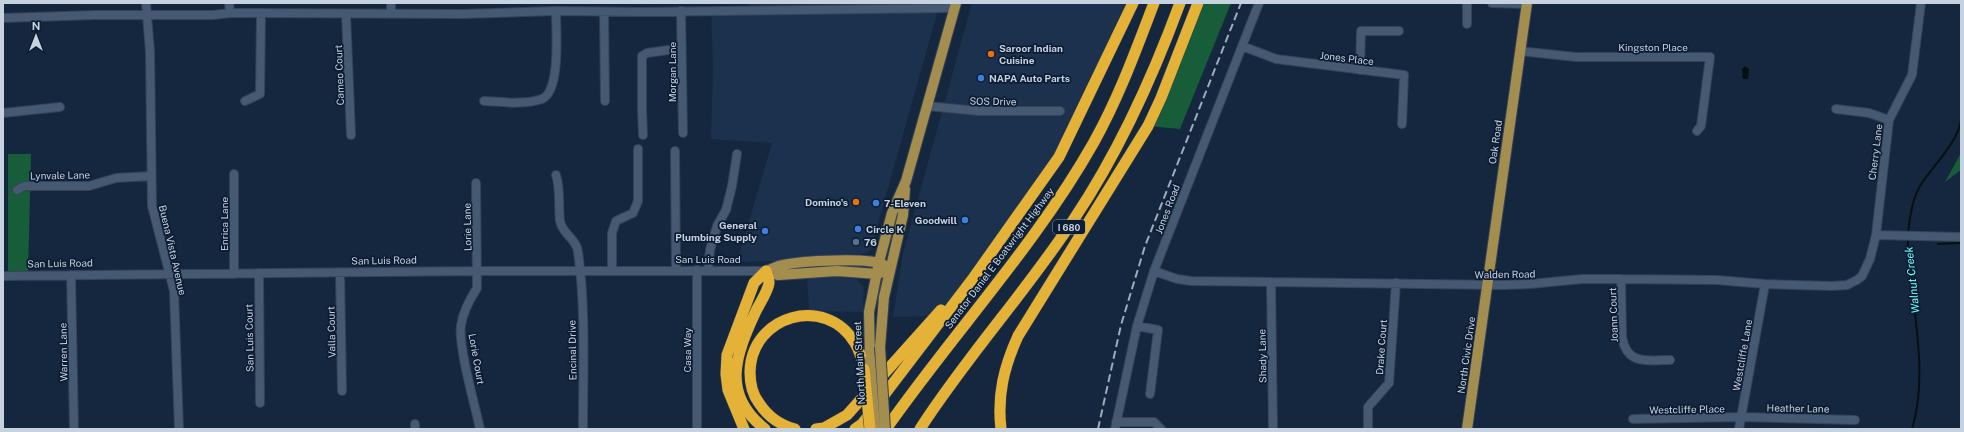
<svg xmlns="http://www.w3.org/2000/svg" width="1964" height="432" font-family="'Public Sans',sans-serif">
	<rect width="100%" height="100%" fill="#15273e"/>
	<path fill="#1c314d" d="M749,3H940L871,249L868,252L864,254L823,256L778,261L737,262L772,143L711,139L713,66L711,11L749,10Z
		M972,3H1133L1059,157L974,277L937,316L893,317L903,253Z
		M807,277H839L857,279L864,288L863,312L809,311Z"/>
	<path fill="#175d39" d="M1198,3H1231L1180,129L1148,126Z
		M1961,153V170L1945,182Z
		M8,154H31L28,276H8Z"/>
	<path fill="#051111" d="M1745,66L1749,69L1748,79H1743L1742,69Z"/>
	<g fill="none" stroke-linecap="round" stroke-linejoin="round">
		<path stroke="#051111" stroke-width="2" d="M1908,233C1910,217 1912,200 1920,186C1933,165 1956,145 1961,121
			M1908,238C1907,257 1910,276 1913,295C1918,339 1925,387 1912,429
			M1938,244L1959,243"/>
		<g stroke="#354255" stroke-width="10">
			<path id="minor" d="M146,3L150,52L152,206L174,291L179,429
				M229,3L230,13
				M391,3V13
				M1467,3V24
				M1492,3L1527,4
				M681,11L683,133
				M604,12L605,101
				M346,14L351,135
				M3,18L95,15H213L230,13L463,14L556,11L643,12L954,8
				M1242,46L1276,59L1404,75L1402,124
				M1520,51L1576,57H1710L1701,126L1697,131
				M1360,70L1361,31H1399
				M245,101L260,94L261,14
				M484,101C502,102 524,105 542,99C561,91 556,30 556,11
				M927,106L978,111H1060
				M1836,109L1869,113L1889,120
				M3,113L60,107
				M643,135L642,110V56L647,53L682,48
				M675,151L676,271
				M234,174V274
				M556,175C561,190 558,206 560,221C562,234 577,239 578,252C586,308 583,371 583,429
				M476,183L477,288C470,299 463,312 461,325C458,347 475,405 480,429
				M17,190L24,186H89L116,178L151,176
				M1876,235L1961,237
				M708,270L710,250L717,226L726,210L732,186L737,154
				M612,271V233L616,221L633,213L638,201V149
				M1154,271L1177,279L1191,281L1501,285L1530,284L1582,279H1621L1717,280L1765,284L1832,286L1847,285L1857,280L1862,276L1870,259L1876,235L1889,120L1912,75L1921,3
				M259,273L260,403
				M340,273L342,391
				M71,275L74,429
				M3,276L477,271H766
				M1621,279L1622,337C1627,366 1648,360 1670,360
				M1271,282L1273,429
				M1137,326L1158,330L1150,394
				M1633,419L1741,417L1855,420
				M1116,422H1154L1161,429
				M415,424V429
				M697,429V270
				M1115,429L1137,326L1154,271L1259,3
				M1368,429V407L1389,383L1396,283
				M1739,429L1765,284"/>
		</g>
		<g stroke="#354255" stroke-width="12">
			<path id="major" d="M766,271C772,269 777,266 783,265C801,261 870,257 884,265
				M766,271L778,275L837,271L877,274L883,272
				M880,347L884,297L903,215L905,189
				M870,359L869,312L879,262L892,213L906,181L956,3
				M1467,429L1527,3"/>
		</g>
		<g stroke="#354255" stroke-width="12">
			<path id="highway" d="M744,429L728,390L726,374L727,355L754,283L766,271
				M765,429C720,394 736,354 756,311C760,303 768,291 769,283C769,279 767,274 766,271
				M795,429C779,425 768,417 759,403C752,394 750,383 750,372C751,315 826,294 855,343C860,351 862,360 864,369
				M816,429L824,428L847,415L941,310
				M855,429L862,424L974,277L1059,157L1133,3
				M886,429C954,332 1036,245 1094,142C1119,97 1136,50 1154,3
				M920,429C967,356 1026,292 1074,219C1119,152 1152,79 1180,3
				M1001,429C997,395 1004,367 1018,336L1148,126L1161,98L1198,3"/>
		</g>
		<use href="#minor" stroke="#455973" stroke-width="8"/>
		<use href="#major" stroke="#a48e4f" stroke-width="10"/>
		<use href="#highway" stroke="#e4b237" stroke-width="11"/>
		<path stroke="#9fabbc" stroke-width="2" stroke-dasharray="8 4" stroke-linecap="butt" d="M1098,429L1121,325L1145,246L1241,3"/>
		<g stroke="#354255" stroke-width="12" stroke-linecap="butt">
			<path id="major-bridge" d="M880,347L885,429
				M870,359L875,429"/>
		</g>
		<g stroke="#354255" stroke-width="12" stroke-linecap="butt">
			<path id="highway-bridge" d="M864,369L870,429"/>
		</g>
		<use href="#major-bridge" stroke="#a48e4f" stroke-width="10"/>
		<use href="#highway-bridge" stroke="#e4b237" stroke-width="11"/>
	</g>
	<g fill="#e8710a" stroke="#0c1d33" stroke-width="1.5">
		<circle cx="991" cy="54" r="4"/>
		<circle cx="856" cy="202" r="4"/>
	</g>
	<g fill="#3f7fe0" stroke="#0c1d33" stroke-width="1.5">
		<circle cx="981" cy="78" r="4"/>
		<circle cx="876" cy="203" r="4"/>
		<circle cx="965" cy="220" r="4"/>
		<circle cx="858" cy="229" r="4"/>
		<circle cx="765" cy="231" r="4"/>
	</g>
	<circle fill="#5c6f8a" stroke="#0c1d33" stroke-width="1.5" cx="856" cy="242" r="4"/>
	<g text-anchor="middle" dominant-baseline="central" stroke-width="3.5" stroke-linejoin="round" paint-order="stroke">
		<rect fill="#0c1d33" stroke="#8f9cad" stroke-width="1" x="1053" y="220" width="32" height="14" rx="3"/>
		<g font-size="9" font-weight="bold" fill="#c7d2e1">
			<text x="1069" y="227">I 680</text>
		</g>
		<g font-size="10" fill="#c7d2e1" stroke="#0c1d33">
			<text x="1653" y="47">Kingston Place</text>
			<text transform="translate(1347 58) rotate(7)">Jones Place</text>
			<text transform="translate(672 72) rotate(-90)">Morgan Lane</text>
			<text transform="translate(339 75) rotate(-92)">Cameo Court</text>
			<text transform="translate(993 101) rotate(1)">SOS Drive</text>
			<text transform="translate(1495 142) rotate(-82)">Oak Road</text>
			<text transform="translate(1875 152) rotate(-83)">Cherry Lane</text>
			<text transform="translate(60 175) rotate(-1)">Lynvale Lane</text>
			<text transform="translate(1167 209) rotate(-69)">Jones Road</text>
			<text transform="translate(224 224) rotate(-90)">Enrica Lane</text>
			<text transform="translate(467 227) rotate(-91)">Lorie Lane</text>
			<text transform="translate(173 250) rotate(77)">Buena Vista Avenue</text>
			<text transform="translate(999 258) rotate(-53)">Senator Daniel E Boatwright Highway</text>
			<text x="708" y="259">San Luis Road</text>
			<text transform="translate(384 260) rotate(-1)">San Luis Road</text>
			<text transform="translate(60 263) rotate(-1)">San Luis Road</text>
			<text transform="translate(1505 274) rotate(-1)">Walden Road</text>
			<text transform="translate(1613 315) rotate(-92)">Joann Court</text>
			<text transform="translate(331 332) rotate(-91)">Valla Court</text>
			<text transform="translate(249 338) rotate(-91)">San Luis Court</text>
			<text transform="translate(1381 347) rotate(-86)">Drake Court</text>
			<text transform="translate(572 350) rotate(-91)">Encinal Drive</text>
			<text transform="translate(687 350) rotate(-90)">Casa Way</text>
			<text transform="translate(63 352) rotate(-91)">Warren Lane</text>
			<text transform="translate(1466 355) rotate(-82)">North Civic Drive</text>
			<text transform="translate(1742 355) rotate(-80)">Westcliffe Lane</text>
			<text transform="translate(1262 356) rotate(-91)">Shady Lane</text>
			<text transform="translate(477 359) rotate(80)">Lorie Court</text>
			<text transform="translate(859 363) rotate(-93)">North Main Street</text>
			<text transform="translate(1798 408) rotate(1)">Heather Lane</text>
			<text transform="translate(1687 409) rotate(-1)">Westcliffe Place</text>
		</g>
		<g font-size="10" font-weight="bold" fill="#c7d2e1" stroke="#0c1d33" text-anchor="start">
			<text x="999" y="48">Saroor Indian<tspan x="999" dy="12">Cuisine</tspan></text>
			<text x="989" y="78">NAPA Auto Parts</text>
			<text x="848" y="202" text-anchor="end">Domino's</text>
			<text x="884" y="203">7-Eleven</text>
			<text x="957" y="220" text-anchor="end">Goodwill</text>
			<text x="757" y="225" text-anchor="end">General<tspan x="757" dy="12">Plumbing Supply</tspan></text>
			<text x="866" y="229">Circle K</text>
			<text x="864" y="242">76</text>
		</g>
		<g font-size="11" font-style="italic" fill="#70fefe" stroke="#0c1d33">
			<text transform="translate(1912 280) rotate(-96)">Walnut Creek</text>
		</g>
	</g>
	<rect width="1964" height="432" fill="none" stroke="#c7d2e1" stroke-width="8"/>
	<g transform="translate(36 36)" stroke="#0c1d33" stroke-width="3" paint-order="stroke">
	<path d="M0-3L7 15L0 10L-7 15Z" fill="#c7d2e1"/>
	<text y="-6" font-size="11" font-weight="bold" text-anchor="middle" fill="#c7d2e1">N</text>
	</g>
</svg>
